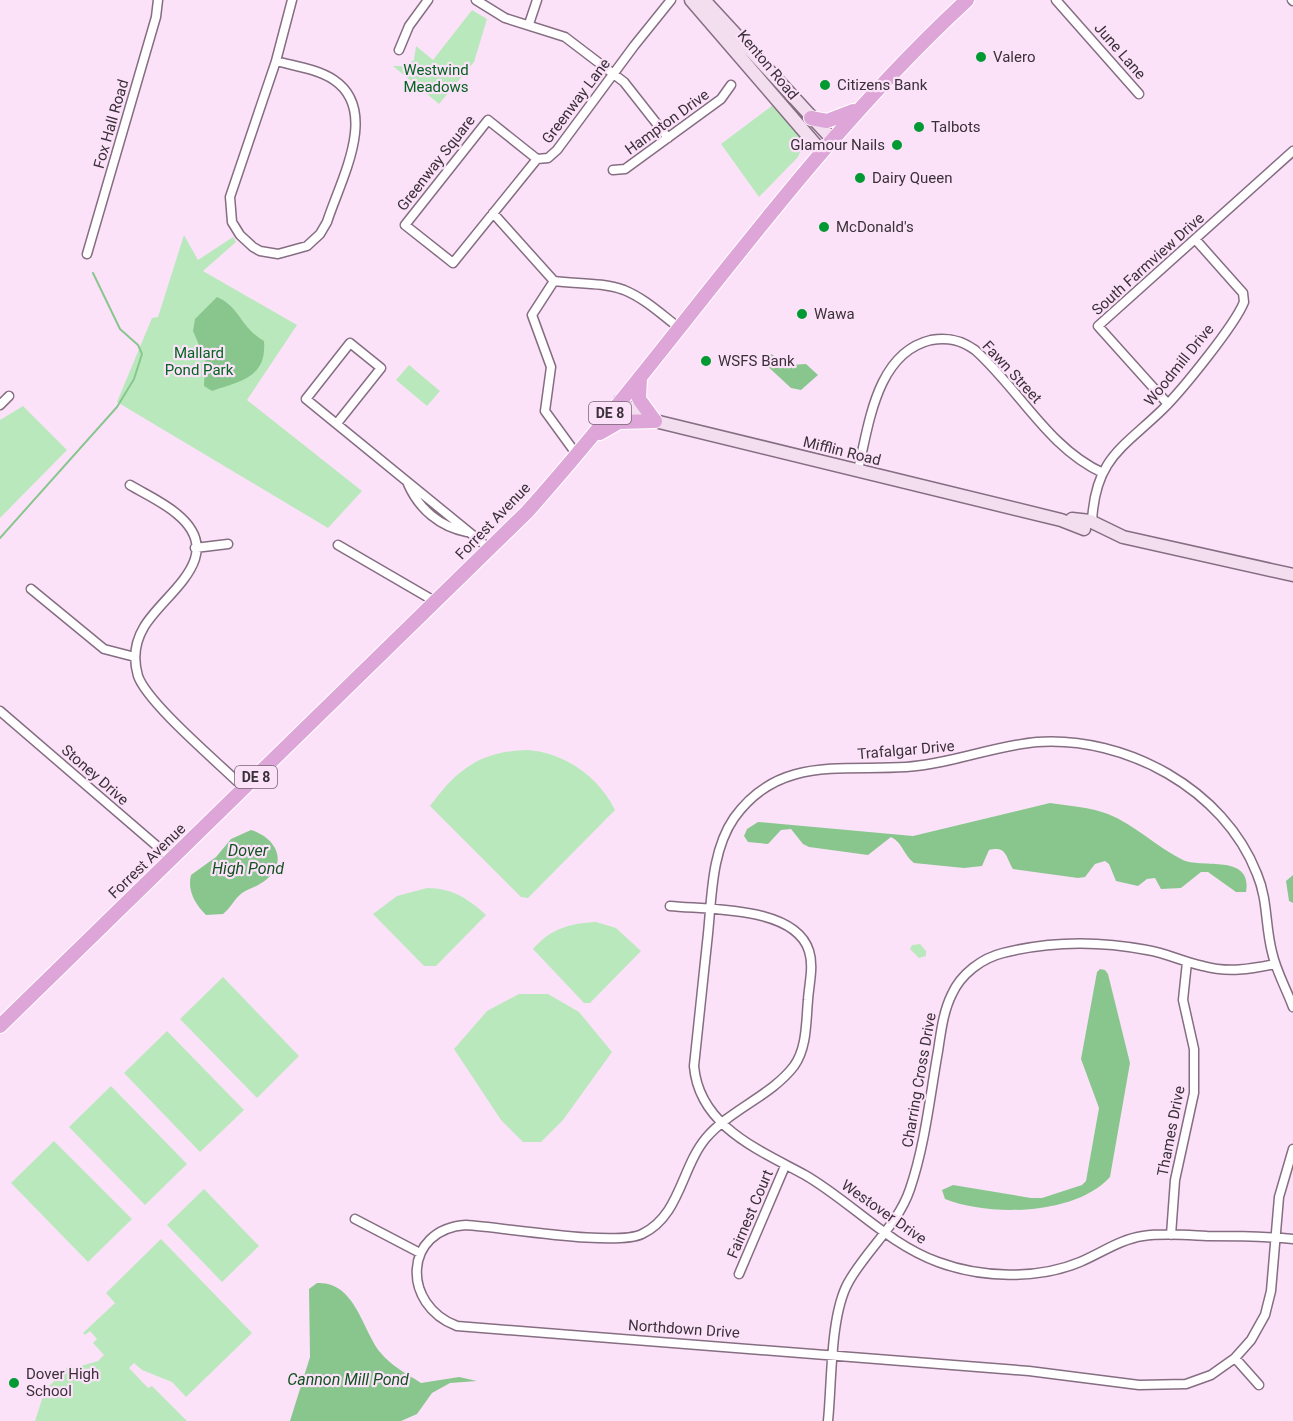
<svg xmlns="http://www.w3.org/2000/svg" width="1293" height="1421" font-family="Roboto,sans-serif">
	<rect width="100%" height="100%" fill="#fce2f9"/>
	<path fill="#bae8bd" d="M472,10L487,19L474,62L439,104L393,66H404L414,60L416,46L433,60Z
		M773,105L800,135L803,145L798,157L759,197L721,144Z
		M184,235L198,260L233,237L236,242L203,271L297,325L247,400L362,491L328,528L117,402L152,318L158,317Z
		M409,365L440,391L427,406L396,380Z
		M23,406L67,450L0,518V420Z
		M528,750C565,753 599,777 615,810L528,898L521,897L430,806C457,769 481,751 528,750Z
		M427,888C452,888 469,899 486,915L436,966H424L373,914L397,896Z
		M596,922L616,928L641,951L590,1003H584L533,949C550,929 570,923 596,922Z
		M920,944L926,951V956L919,958L910,949L912,945Z
		M223,977L299,1056L257,1098L180,1019Z
		M519,994H548L579,1012L612,1052L563,1120L541,1142H523L501,1120L454,1049L487,1011Z
		M167,1031L244,1110L200,1152L124,1073Z
		M111,1086L187,1164L145,1205L69,1127Z
		M54,1141L132,1219L88,1262L11,1183Z
		M204,1189L259,1246L222,1282L167,1225Z
		M161,1239L252,1333L186,1397L172,1382L142,1370L134,1363L129,1368L148,1388L152,1386L187,1421H35L43,1396L41,1394L70,1365L74,1368L98,1361L104,1355L93,1343L97,1339L90,1331L85,1335L83,1333L115,1303L106,1293Z"/>
	<path fill="#89c68e" d="M217,297C240,307 240,327 264,341C267,378 240,381 212,391L204,386L205,359L193,331L195,319Z
		M771,354L789,365L806,364L818,375L801,390L791,388L764,363Z
		M1050,803C1069,806 1090,807 1108,814C1135,825 1157,847 1183,860C1201,869 1253,853 1246,892H1236L1208,872H1201L1181,888L1161,889L1155,878L1147,879L1138,886L1116,881L1109,864L1105,861L1095,864L1085,877L1078,878L1013,869C1006,858 1007,845 989,850L982,866L964,868L914,863C904,856 903,843 891,837L868,855L809,847L803,844L791,829L781,830L768,844L748,842L744,836L747,829L758,822L913,836Z
		M251,830C274,837 289,860 267,879C259,886 250,888 242,893C234,899 231,908 223,914L206,915C195,904 187,890 191,875L216,857L231,839Z
		M1293,875V903L1289,901L1286,881Z
		M1100,969L1105,970L1108,974L1130,1063L1110,1177C1076,1215 990,1217 945,1199L942,1190L953,1185L1031,1198H1042L1082,1185L1086,1181L1099,1108L1081,1059L1097,972Z
		M317,1283C355,1281 362,1329 380,1352C390,1365 407,1374 421,1383L459,1377L477,1381L450,1383L432,1393L417,1414L401,1421H290L310,1357L309,1289Z"/>
	<g fill="none" stroke-linecap="round" stroke-linejoin="round">
		<path stroke="#89c68e" stroke-width="2" d="M0,538L117,407L134,379L142,354L138,345L120,329L93,273"/>
		<g stroke="#856d82" stroke-width="11">
			<path id="minor" d="M476,0L505,18L565,37L624,82L668,138
				M1056,0L1139,94
				M1292,0L1293,1
				M529,24L537,0
				M399,50L409,26L428,0
				M276,61C294,66 318,69 334,80C380,111 340,181 327,222L320,234L307,246L278,254L260,251L253,247L240,235L232,222L230,197Z
				M276,61L292,0
				M537,159L488,120L405,225L453,263L537,159L548,158L557,150L634,46L671,0
				M613,170L625,169L721,99L731,85
				M493,213L554,281C577,284 602,282 624,290C644,298 661,314 678,327
				M87,254L156,17L158,0
				M554,281L532,315L551,367L545,411L577,455
				M1168,404L1098,326L1293,151
				M0,405L9,396
				M338,422L381,368L350,343L306,399L491,550
				M858,470C869,425 876,353 931,340C948,337 961,340 975,350C1019,389 1048,448 1103,473
				M408,484C419,509 440,527 467,532
				M130,485C145,494 163,502 177,514C229,557 164,593 144,627C135,642 133,659 138,676C148,704 220,764 244,788
				M1092,522C1095,458 1123,448 1163,409C1182,390 1235,325 1244,302L1243,293L1195,239
				M338,545L436,602
				M195,548L228,544
				M31,589L104,649L135,657
				M0,711L172,859
				M670,906C709,910 795,906 809,951C814,966 809,984 808,1000C806,1022 807,1048 794,1066C771,1096 731,1109 706,1138C681,1168 680,1216 642,1234C615,1247 502,1227 466,1225C403,1229 401,1305 457,1326L1029,1371L1139,1385L1186,1384L1211,1375L1235,1358L1251,1340L1265,1315L1271,1291L1279,1197L1293,1149
				M1293,1007C1286,988 1276,971 1272,952C1265,925 1268,900 1257,874C1224,789 1126,736 1037,742C993,746 951,764 906,767C841,771 778,756 734,818C710,853 712,902 707,943C703,984 698,1025 694,1066C699,1126 759,1150 805,1175C850,1201 888,1244 938,1262C981,1278 1037,1280 1080,1262C1101,1253 1121,1239 1143,1236C1164,1233 1186,1235 1207,1236C1235,1236 1264,1236 1293,1239
				M355,1219L420,1253
				M1171,1235L1175,1180L1194,1093V1049L1183,1000L1187,962
				M739,1274L785,1166
				M1235,1358L1259,1385
				M828,1421C832,1382 830,1316 848,1283C866,1250 898,1225 910,1189C925,1145 930,1096 938,1051C941,1032 943,1012 952,994C961,974 982,958 1003,953C1050,941 1100,941 1147,950C1166,953 1184,962 1203,966C1228,973 1251,969 1275,964"/>
		</g>
		<g stroke="#856d82" stroke-width="15">
			<path id="secondary" d="M691,0L821,151
				M704,0L832,139
				M620,401L636,413L655,421L1061,520L1084,529
				M1072,519L1090,521L1123,537L1293,575"/>
		</g>
		<g stroke="#fff" stroke-width="16">
			<path id="trunk" d="M811,118L827,121L853,111
				M640,378L639,399L655,421
				M600,433L619,422L655,421
				M0,1026L527,512C678,343 799,155 967,0"/>
		</g>
		<use href="#minor" stroke="#fff" stroke-width="8"/>
		<use href="#secondary" stroke="#f3def0" stroke-width="12"/>
		<use href="#trunk" stroke="#dea6d8" stroke-width="14"/>
	</g>
	<g fill="#009932" stroke="#fce2f9" stroke-width="2">
		<circle cx="981" cy="57" r="6"/>
		<circle cx="825" cy="85" r="6"/>
		<circle cx="919" cy="127" r="6"/>
		<circle cx="897" cy="145" r="6"/>
		<circle cx="860" cy="178" r="6"/>
		<circle cx="824" cy="227" r="6"/>
		<circle cx="802" cy="314" r="6"/>
		<circle cx="706" cy="361" r="6"/>
		<circle cx="14" cy="1383" r="6"/>
	</g>
	<g text-anchor="middle" dominant-baseline="central" stroke-width="4.5" stroke-linejoin="round" paint-order="stroke">
		<g fill="#fce2f9" stroke="#746573" stroke-width="1.5">
			<rect x="589" y="402" width="42" height="22" rx="4.5"/>
			<rect x="235" y="766" width="42" height="22" rx="4.5"/>
		</g>
		<g font-size="14" font-weight="bold" fill="#3a3039">
			<text x="610" y="413">DE 8</text>
			<text x="256" y="777">DE 8</text>
		</g>
		<g font-size="15" fill="#3a3039" stroke="#fce2f9">
			<text transform="translate(1120 51) rotate(49)">June Lane</text>
			<text transform="translate(768 65) rotate(50)">Kenton Road</text>
			<text transform="translate(576 101) rotate(-53)">Greenway Lane</text>
			<text transform="translate(667 122) rotate(-36)">Hampton Drive</text>
			<text transform="translate(111 124) rotate(-74)">Fox Hall Road</text>
			<text transform="translate(436 163) rotate(-52)">Greenway Square</text>
			<text transform="translate(1148 264) rotate(-42)">South Farmview Drive</text>
			<text transform="translate(1179 365) rotate(-51)">Woodmill Drive</text>
			<text transform="translate(1012 372) rotate(47)">Fawn Street</text>
			<text transform="translate(842 451) rotate(14)">Mifflin Road</text>
			<text transform="translate(493 521) rotate(-46)">Forrest Avenue</text>
			<text transform="translate(906 750) rotate(-5)">Trafalgar Drive</text>
			<text transform="translate(95 775) rotate(41)">Stoney Drive</text>
			<text transform="translate(147 861) rotate(-44)">Forrest Avenue</text>
			<text transform="translate(919 1080) rotate(-80)">Charring Cross Drive</text>
			<text transform="translate(1171 1131) rotate(-79)">Thames Drive</text>
			<text transform="translate(884 1212) rotate(35)">Westover Drive</text>
			<text transform="translate(750 1214) rotate(-67)">Fairnest Court</text>
			<text transform="translate(684 1329) rotate(4)">Northdown Drive</text>
		</g>
		<g font-size="15" fill="#3a3039" stroke="#fce2f9" text-anchor="start">
			<text x="993" y="57">Valero</text>
			<text x="837" y="85">Citizens Bank</text>
			<text x="931" y="127">Talbots</text>
			<text x="885" y="145" text-anchor="end">Glamour Nails</text>
			<text x="872" y="178">Dairy Queen</text>
			<text x="836" y="227">McDonald's</text>
			<text x="814" y="314">Wawa</text>
			<text x="718" y="361">WSFS Bank</text>
			<text x="26" y="1374">Dover High<tspan x="26" dy="17">School</tspan></text>
		</g>
		<g font-size="15" fill="#02641f" stroke="#fce2f9">
			<text x="436" y="70">Westwind<tspan x="436" dy="17">Meadows</tspan></text>
			<text x="199" y="353">Mallard<tspan x="199" dy="17">Pond Park</tspan></text>
		</g>
		<g font-size="16" font-style="italic" fill="#11531f" stroke="#fce2f9">
			<text x="248" y="850">Dover<tspan x="248" dy="18">High Pond</tspan></text>
			<text x="348" y="1379">Cannon Mill Pond</text>
		</g>
	</g>
</svg>
